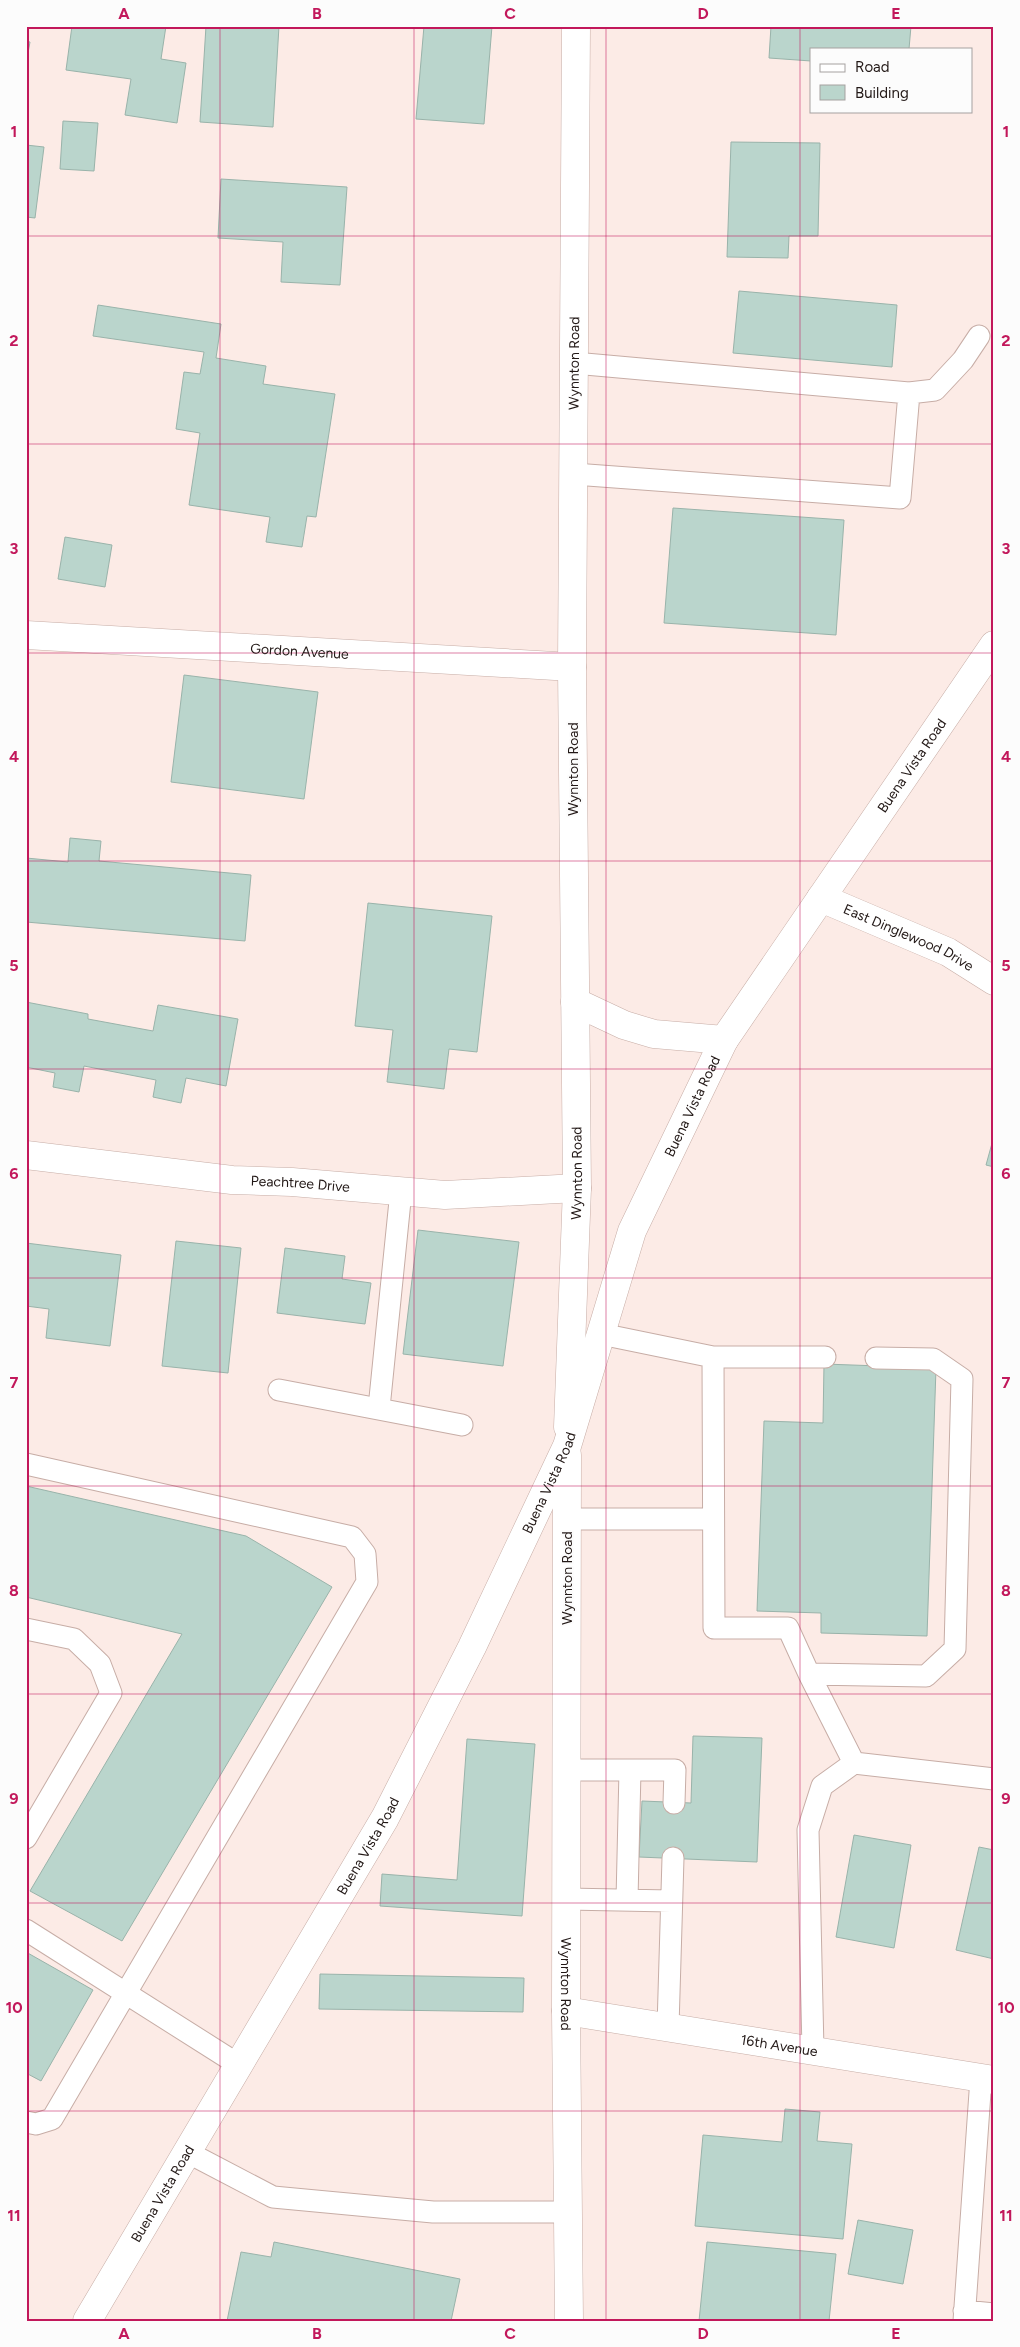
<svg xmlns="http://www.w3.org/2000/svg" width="1020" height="2347" font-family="Figtree,sans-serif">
	<rect width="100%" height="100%" fill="#fcebe6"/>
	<path fill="#bad5cc" stroke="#99b3aa" d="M72,26H166L161,59L186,63L177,123L125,115L131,79L66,70Z
		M206,26H279L273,127L200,122Z
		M424,26H492L484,124L416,119Z
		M771,26H911L909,49H811V61L769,58Z
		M26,41L30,42L26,64Z
		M63,121L98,123L94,171L60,169Z
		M731,142L820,143L818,236H789L788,258L727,257Z
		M26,145L44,147L35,218L26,217Z
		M221,179L347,187L340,285L281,282L283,242L218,238Z
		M739,291L897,305L892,367L733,353Z
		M98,305L221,324L216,358L266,366L263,384L335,394L316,517L307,516L302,547L266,542L270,517L189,505L200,433L176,429L184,372L200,374L204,352L93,336Z
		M673,508L844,520L836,635L664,623Z
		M65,537L112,545L105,587L58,579Z
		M184,675L318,692L304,799L171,782Z
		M70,838L101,841L99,861L251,875L245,941L26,922V858L68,862Z
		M368,903L492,916L477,1052L449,1049L444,1089L387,1082L393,1030L355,1026Z
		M26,1002L88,1014V1019L153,1031L158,1005L238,1019L226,1086L186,1078L181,1103L153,1097L156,1080L84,1066L79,1092L53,1087L55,1073L26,1067Z
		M994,1136V1167L986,1165Z
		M418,1230L519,1242L503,1366L403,1354Z
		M176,1241L241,1248L228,1373L162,1366Z
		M26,1243L121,1255L110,1346L46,1338L49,1309L26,1306Z
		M285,1248L345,1256L342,1279L371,1283L365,1324L277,1313Z
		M824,1364L936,1368L927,1636L821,1633V1613L757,1611L764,1421L823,1423Z
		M26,1486L246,1536L332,1587L122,1941L30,1891L182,1634L26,1597Z
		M693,1736L762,1738L757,1862L639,1857L642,1801L691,1803Z
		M467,1739L535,1744L522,1916L380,1906L382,1874L457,1880Z
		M854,1835L911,1845L894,1948L836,1937Z
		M979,1847L994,1850V1959L956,1950Z
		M26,1952L93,1990L41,2081L26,2073Z
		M320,1974L524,1978L523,2012L319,2009Z
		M785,2109L820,2112L817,2141L852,2144L843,2239L695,2226L703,2135L782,2142Z
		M858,2220L913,2230L903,2284L848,2274Z
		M274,2242L460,2279L451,2321H227L241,2252L271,2257Z
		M707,2242L836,2254L829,2321H699Z"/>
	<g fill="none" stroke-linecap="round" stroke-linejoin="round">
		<g stroke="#c7ada6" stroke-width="23">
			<path id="service" d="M574,363L909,393
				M574,474L900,498L909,393L935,390L963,360L979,336
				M601,1334L713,1357H825
				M713,1357L714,1628H788L809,1674
				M279,1390L462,1425
				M379,1408L401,1191
				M26,1464L352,1537L365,1554L367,1582L52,2119L36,2124L26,2122
				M567,1519H713
				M26,1629L74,1639L100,1664L111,1693L26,1838
				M854,1763L809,1674L926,1676L955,1649L962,1379L933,1359L876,1358
				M567,1770H675L674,1803
				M566,1899L671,1901
				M627,1900L630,1770
				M26,1930L239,2065
				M668,2027L673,1858
				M813,2050L808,1830L822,1786L854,1763L994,1779
				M187,2152L273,2197L433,2212H568
				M964,2311L994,2314
				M964,2321L981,2078"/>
		</g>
		<g stroke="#c7ada6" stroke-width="29">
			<g id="minor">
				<path id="s1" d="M26,635L572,667"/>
				<path id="s2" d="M821,898L948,952L994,981"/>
				<path id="s3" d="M26,1155L232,1180L292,1182L445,1195L577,1188"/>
				<path id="s4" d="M566,2011L994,2080"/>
			</g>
		</g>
		<g stroke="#c7ada6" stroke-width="29">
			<g id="secondary">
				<path id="s5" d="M568,1427L577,1188L572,667L576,26"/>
			</g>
		</g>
		<g stroke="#c7ada6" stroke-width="29">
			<g id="primary">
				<path d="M575,1002L624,1025L654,1034L724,1040"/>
				<path id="s6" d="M567,1455L566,2011L569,2321"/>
				<path id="s7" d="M87,2321L385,1818L472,1647L567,1446L632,1231L724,1040L994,645"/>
			</g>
		</g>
		<use href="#service" stroke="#fff" stroke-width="21"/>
		<use href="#minor" stroke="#fff" stroke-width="28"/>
		<use href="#secondary" stroke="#fff" stroke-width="28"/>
		<use href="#primary" stroke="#fff" stroke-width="28"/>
	</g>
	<path fill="none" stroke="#c2185b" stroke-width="1" stroke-opacity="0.55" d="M220,26V2321M414,26V2321M606,26V2321M800,26V2321M26,236H994M26,444H994M26,653H994M26,861H994M26,1069H994M26,1278H994M26,1486H994M26,1694H994M26,1903H994M26,2111H994"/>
	<g text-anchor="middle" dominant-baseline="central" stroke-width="4" stroke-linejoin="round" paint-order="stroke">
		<g font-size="14" fill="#221816" stroke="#fcfcfc">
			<text stroke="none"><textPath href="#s5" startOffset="1064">Wynnton Road</textPath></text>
			<text stroke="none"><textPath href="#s1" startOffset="274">Gordon Avenue</textPath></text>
			<text stroke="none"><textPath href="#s7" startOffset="1768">Buena Vista Road</textPath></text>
			<text transform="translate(573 769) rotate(-90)">Wynnton Road</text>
			<text stroke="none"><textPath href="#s2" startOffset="96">East Dinglewood Drive</textPath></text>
			<text stroke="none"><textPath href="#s7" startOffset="1362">Buena Vista Road</textPath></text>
			<text stroke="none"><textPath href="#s5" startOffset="254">Wynnton Road</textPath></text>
			<text stroke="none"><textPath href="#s3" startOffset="276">Peachtree Drive</textPath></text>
			<text stroke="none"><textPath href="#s7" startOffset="958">Buena Vista Road</textPath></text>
			<text transform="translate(567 1578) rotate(-90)">Wynnton Road</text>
			<text stroke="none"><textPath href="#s7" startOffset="552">Buena Vista Road</textPath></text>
			<text stroke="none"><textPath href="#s6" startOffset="529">Wynnton Road</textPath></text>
			<text stroke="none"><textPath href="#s4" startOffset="216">16th Avenue</textPath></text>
			<text stroke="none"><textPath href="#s7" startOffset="148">Buena Vista Road</textPath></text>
		</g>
	</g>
	<rect width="1020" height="2347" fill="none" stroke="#fcfcfc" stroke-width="55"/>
	<rect x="810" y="48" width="162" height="65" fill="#fcfcfc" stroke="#a5a1a0"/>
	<rect x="820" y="64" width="25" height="8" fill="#ffffff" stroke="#a5a1a0"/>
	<text x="855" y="72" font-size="15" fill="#221816">Road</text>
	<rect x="820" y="85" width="25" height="15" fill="#bad5cc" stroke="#a5a1a0"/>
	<text x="855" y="98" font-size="15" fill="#221816">Building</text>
	<rect x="28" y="28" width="964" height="2292" fill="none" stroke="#c2185b" stroke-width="2"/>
	<g font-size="16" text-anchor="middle" font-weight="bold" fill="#c2185b">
		<text x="124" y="19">A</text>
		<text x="317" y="19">B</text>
		<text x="510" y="19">C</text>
		<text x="703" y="19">D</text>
		<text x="896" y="19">E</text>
		<text x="14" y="137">1</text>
		<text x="1006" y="137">1</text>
		<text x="14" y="346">2</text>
		<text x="1006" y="346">2</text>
		<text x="14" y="554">3</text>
		<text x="1006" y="554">3</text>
		<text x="14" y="762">4</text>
		<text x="1006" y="762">4</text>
		<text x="14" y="971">5</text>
		<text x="1006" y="971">5</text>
		<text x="14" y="1179">6</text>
		<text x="1006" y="1179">6</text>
		<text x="14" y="1388">7</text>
		<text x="1006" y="1388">7</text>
		<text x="14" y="1596">8</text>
		<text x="1006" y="1596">8</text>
		<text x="14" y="1804">9</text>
		<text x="1006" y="1804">9</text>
		<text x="14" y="2013">10</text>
		<text x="1006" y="2013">10</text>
		<text x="14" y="2221">11</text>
		<text x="1006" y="2221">11</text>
		<text x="124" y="2339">A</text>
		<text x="317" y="2339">B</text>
		<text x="510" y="2339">C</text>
		<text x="703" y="2339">D</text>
		<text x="896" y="2339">E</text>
	</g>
</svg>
